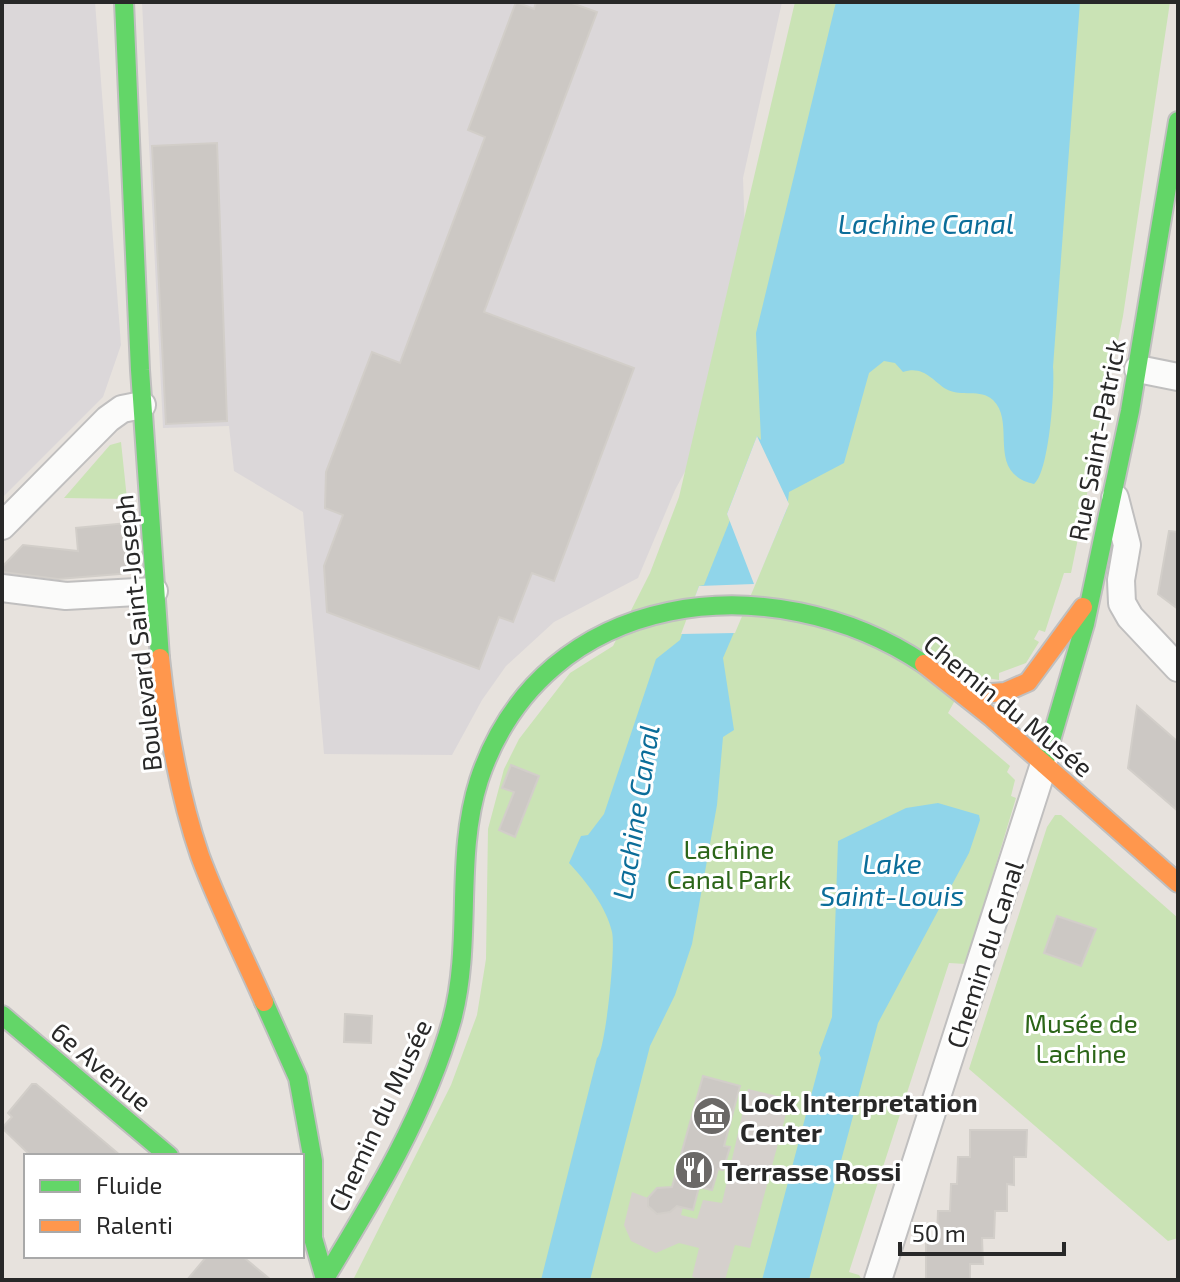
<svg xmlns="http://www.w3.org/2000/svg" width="1180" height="1282" font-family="'Exo 2',sans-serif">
	<rect width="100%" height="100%" fill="#e7e2dd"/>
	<path fill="#dbd7d9" d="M2,2H95L121,345L103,397L2,498Z
		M142,2H782L743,178L752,432L697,449L675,490L638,578L554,622L506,666L482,700L452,755L324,754L303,512L234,471L229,426L163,428Z"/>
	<path fill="#cae3b5" d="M795,2H1170L1123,316L1071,573H1064L1045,632L1039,630L1034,639L1039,642L1026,663L999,673V680L969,675L948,713L1010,766L1007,772L1015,780L1011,796L1016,798L966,964L949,963L849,1272L859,1275L862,1280H353L451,1085L477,1015L486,959L488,829L504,769L519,739L570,673L613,646L650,573L679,497Z
		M121,442L127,499L64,498L110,445Z
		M1055,815H1061L1178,918V1238L1168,1241L969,1069L1047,827Z"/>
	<path fill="#d5d0cc" d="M748,1089L790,1099L750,1248L735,1245L725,1280H702L692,1277L699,1248L679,1243L656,1253L631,1241L624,1225L632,1192L648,1198V1206L657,1214L670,1212L675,1206L683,1207L681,1215L697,1219L703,1200L722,1203Z"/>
	<path fill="#90d5ea" d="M836,2H1080L1053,367C1055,388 1049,473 1034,484C985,473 1017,423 993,400C980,388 962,398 946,389C932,380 923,365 903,372L895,363L884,361L869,373L844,463L789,492L787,509L723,658L734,730L723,737L717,805L692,944L675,995L650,1046L590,1280H541L597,1058C605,1053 616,949 612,932C607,908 586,881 569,863L581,836L588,835L604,814L656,659L680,640L699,586L704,585L730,520L727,514L757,436L761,440L756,333Z
		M938,803L979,815L980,820L969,853L878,1023L809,1280H762L821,1058L819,1053L832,1017L838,841L906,808Z"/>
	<path fill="#e7e2dd" d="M757,436L789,504L735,633L681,634L699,586L754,584L727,514Z"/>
	<path fill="#ccc8c4" stroke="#d2cec9" stroke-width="2" d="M516,2L534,9L536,2H569L597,12L484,312L634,368L554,581L532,573L513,622L499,617L479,669L327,612L324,566L343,515L325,508L326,472L372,352L400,363L485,137L468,130Z
		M217,143L227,421L166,424L152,146Z
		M127,523L131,573L58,579L2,572V567L23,545L78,551L76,528Z
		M1169,531L1178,532V609L1158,594Z
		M1137,706L1178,742V811L1128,768Z
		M511,765L539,776L515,837L499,830L514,792L502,788Z
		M1057,916L1096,929L1081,966L1044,953Z
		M345,1014L372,1016L371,1043L344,1042Z
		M703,1076L740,1086L724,1146L730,1147L723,1170L718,1169L712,1190L699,1187L693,1210L677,1206L670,1212L657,1214L648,1206V1198L657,1188L672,1187Z
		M32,1084H36L121,1156H31L2,1128L12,1117L8,1113Z
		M970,1130H1027L1026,1157H1014V1185L1007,1184V1211H995L994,1238H982L983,1264H970V1280H926V1237H937L938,1211H950L951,1184H957L958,1157H970Z
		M207,1256H242L271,1280H187Z"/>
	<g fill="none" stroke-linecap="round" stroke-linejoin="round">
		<g stroke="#c0bfbf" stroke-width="30">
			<path id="street" d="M1138,369L1178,377
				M1115,498L1127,545L1121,580L1122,603L1130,617L1178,668
				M2,526L108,419L122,409L142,405
				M2,588L66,596L154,591
				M878,1280L1044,764"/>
		</g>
		<g stroke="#c0bfbf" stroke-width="22">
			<path id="fast" d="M124,2L140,370L160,658
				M1044,764L1085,624L1130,411L1178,121
				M264,1002L298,1078L313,1161V1238L325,1279
				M2,1015L169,1156
				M324,1280C374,1198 426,1113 452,1020C473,941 454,858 479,780C543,587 773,563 924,664"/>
		</g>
		<g stroke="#c0bfbf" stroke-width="22">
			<path id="slow" d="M160,658C167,725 178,792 200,856C218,905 243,954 264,1002
				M924,664L991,717L1178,883
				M964,695L1005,692L1028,682L1083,607"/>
		</g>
		<use href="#street" stroke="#fbfbfa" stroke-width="26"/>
		<use href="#fast" stroke="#63d668" stroke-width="18"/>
		<use href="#slow" stroke="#ff974d" stroke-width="18"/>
	</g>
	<defs>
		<g id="museum-disc" transform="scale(2)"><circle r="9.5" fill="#6b6967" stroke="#fff"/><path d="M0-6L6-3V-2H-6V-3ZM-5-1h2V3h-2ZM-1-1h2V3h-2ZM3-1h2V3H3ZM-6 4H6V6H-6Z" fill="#fff"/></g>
		<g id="restaurant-disc" transform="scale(2)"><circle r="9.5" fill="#6b6967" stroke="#fff"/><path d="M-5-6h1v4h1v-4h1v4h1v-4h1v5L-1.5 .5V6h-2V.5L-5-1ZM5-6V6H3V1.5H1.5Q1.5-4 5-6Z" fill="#fff"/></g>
	</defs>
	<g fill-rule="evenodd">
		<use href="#museum-disc" x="712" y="1116"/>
		<use href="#restaurant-disc" x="694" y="1170"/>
	</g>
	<g text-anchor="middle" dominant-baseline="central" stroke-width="6" stroke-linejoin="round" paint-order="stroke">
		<g font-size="26" fill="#282828" stroke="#fff">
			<text transform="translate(1096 440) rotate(-79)">Rue Saint-Patrick</text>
			<text transform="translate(137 633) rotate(-96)">Boulevard Saint-Joseph</text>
			<text transform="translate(1009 705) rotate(39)">Chemin du Musée</text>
			<text transform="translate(984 954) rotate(-72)">Chemin du Canal</text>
			<text transform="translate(102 1066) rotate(40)">6e Avenue</text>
			<text transform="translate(379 1115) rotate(-65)">Chemin du Musée</text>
		</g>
		<g font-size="26" fill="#2b6518" stroke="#fff">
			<text x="729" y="848">Lachine<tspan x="729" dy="30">Canal Park</tspan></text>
			<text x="1081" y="1022">Musée de<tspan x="1081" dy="30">Lachine</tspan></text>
		</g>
		<g font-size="26" font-weight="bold" fill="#282828" stroke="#fff" text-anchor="start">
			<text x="740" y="1101">Lock Interpretation<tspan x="740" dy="30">Center</tspan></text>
			<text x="722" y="1170">Terrasse Rossi</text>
		</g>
		<g font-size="28" font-style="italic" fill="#0b6d99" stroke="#fff">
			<text x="926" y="223">Lachine Canal</text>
			<text transform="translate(635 812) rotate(-81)">Lachine Canal</text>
			<text x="892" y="863">Lake<tspan x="892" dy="32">Saint-Louis</tspan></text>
		</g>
	</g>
	<rect width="1180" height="1282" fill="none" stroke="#282828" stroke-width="8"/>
	<rect x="24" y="1154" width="280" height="104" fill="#ffffff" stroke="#a9a9a9" stroke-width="2"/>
	<rect x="40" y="1180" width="40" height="12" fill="#63d668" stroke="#a9a9a9" stroke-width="2"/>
	<text x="96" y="1194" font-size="24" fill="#282828">Fluide</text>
	<rect x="40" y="1220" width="40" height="12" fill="#ff974d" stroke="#a9a9a9" stroke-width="2"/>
	<text x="96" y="1234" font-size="24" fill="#282828">Ralenti</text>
	<path d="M900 1242v12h164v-12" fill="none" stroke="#282828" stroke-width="4"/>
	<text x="912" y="1242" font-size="24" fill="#282828" stroke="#ffffff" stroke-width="6" paint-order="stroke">50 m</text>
</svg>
